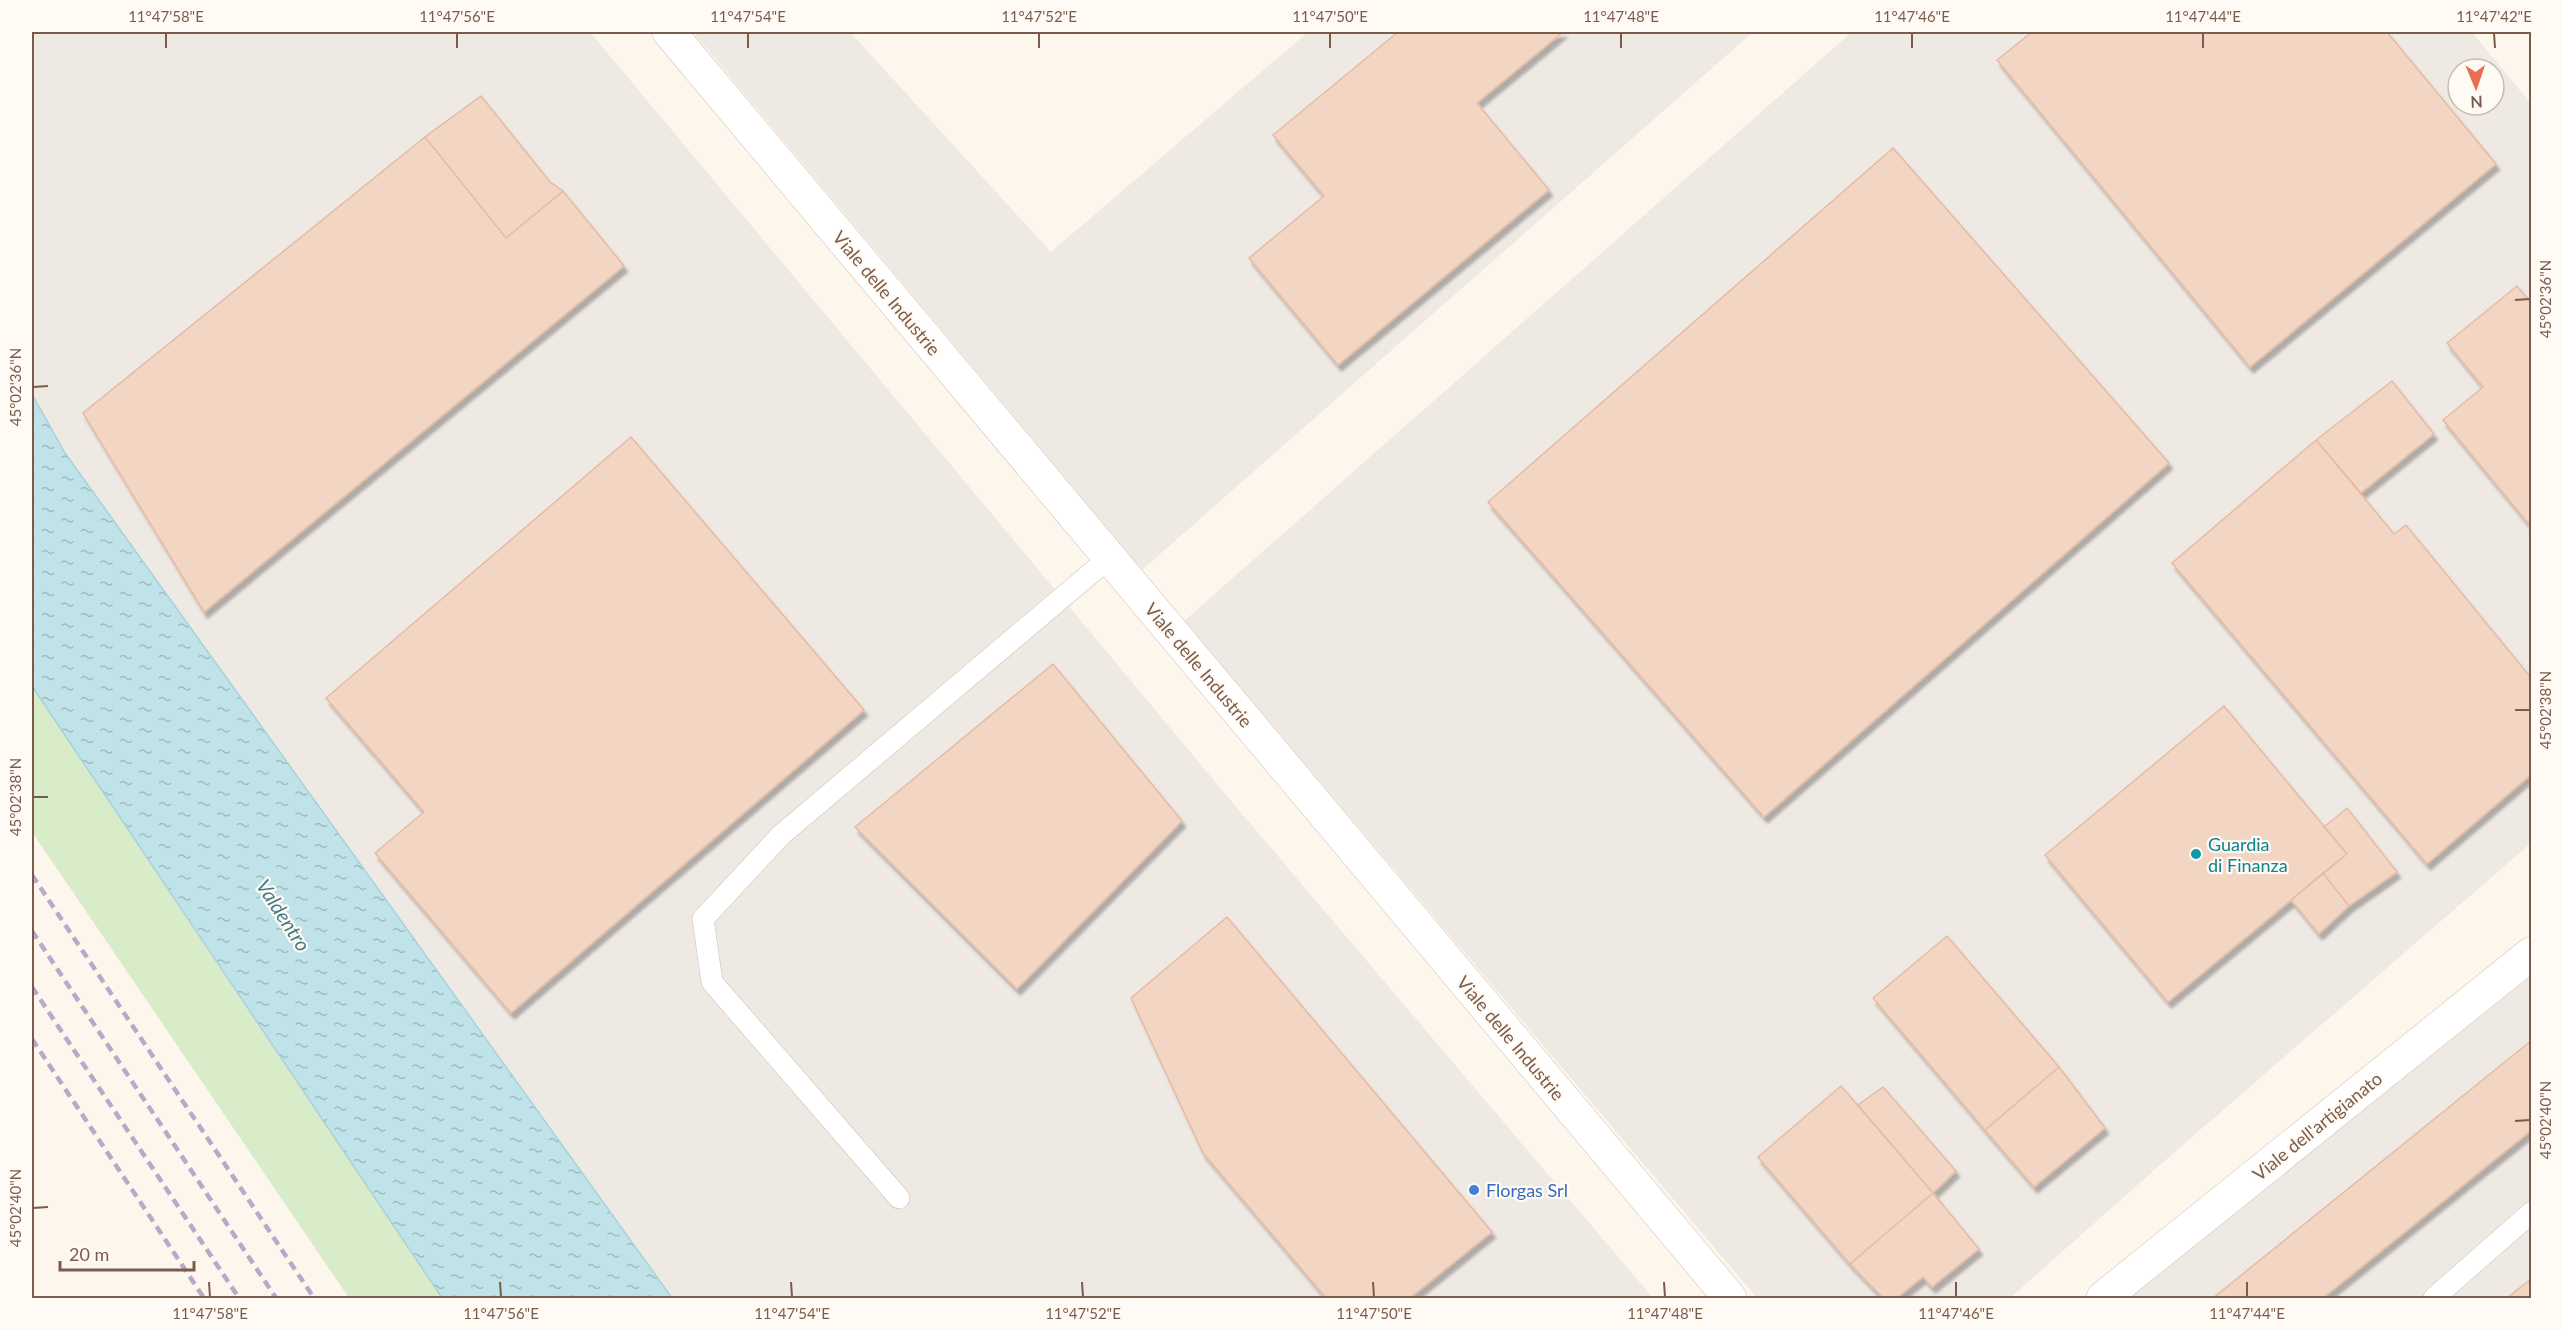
<svg xmlns="http://www.w3.org/2000/svg" width="2563" height="1330" font-family="Lato,sans-serif">
	<defs>
		<pattern id="water-ripples" width="26" height="14" patternUnits="userSpaceOnUse" patternTransform="scale(1.5)"><rect width="26" height="14" fill="#bfe3e8"/><path d="M2 4q2-2 4 0t4 0M15 11q2-2 4 0t4 0" fill="none" stroke="#a0bbbe"/></pattern>
		<filter id="shadow"><feDropShadow dx="3.5" dy="6" stdDeviation="1.5" flood-color="#0004"/></filter>
	</defs>
	<rect width="100%" height="100%" fill="#fdf6ec"/>
	<path fill="#efe9e4" fill-rule="evenodd" d="M32,32H590L1237,808L1653,1298H672L65,453L32,394Z
		M693,32H850L1051,252L1308,32H1753L1142,570Z
		M1852,32H2472L2531,104V843L2169,1157L2010,1298H1757L1184,621ZM2458,69H2494V105H2458Z
		M2531,947V1298H2129L2221,1217Z"/>
	<path fill="#d8ecc9" d="M32,686L442,1298H349L32,832Z"/>
	<path fill="url(#water-ripples)" stroke="#a5d3da" stroke-width="1.5" d="M32,394L65,453L672,1298H442L32,686Z"/>
	<path fill="#f3d5c3" stroke="#e6bba3" stroke-width="1.5" filter="url(#shadow)" d="M1398,32H1563L1477,103L1549,190L1338,365L1249,258L1324,196L1273,135Z
		M2032,32H2387L2496,164L2250,367L1997,60Z
		M481,96L550,182L563,191L506,238L425,137Z
		M425,137L506,238L563,191L624,266L204,612L83,413Z
		M1893,148L2169,463L1764,817L1488,502Z
		M2517,286L2532,304V528L2443,420L2483,387L2447,343Z
		M2392,381L2434,434L2361,493L2316,440Z
		M631,437L864,710L511,1013L375,853L424,812L326,698Z
		M2316,440L2394,534L2406,525L2532,679V774L2427,864L2172,563Z
		M1053,664L1182,821L1017,989L855,827Z
		M2224,706L2347,854L2168,1002L2045,855Z
		M2347,808L2397,872L2349,906L2323,873L2347,854L2324,827Z
		M2323,873L2349,906L2319,934L2291,900Z
		M1227,917L1492,1232L1410,1298H1326L1203,1153L1131,998Z
		M1947,936L2059,1067L1985,1130L1873,998Z
		M2532,1040V1130L2323,1298H2213Z
		M2059,1067L2105,1128L2034,1187L1985,1130Z
		M1841,1086L1933,1193L1850,1264L1758,1157Z
		M1883,1087L1956,1171L1933,1193L1858,1105Z
		M1933,1193L1979,1249L1932,1287L1923,1277L1897,1298H1883L1850,1264Z
		M2532,1278V1298H2507Z"/>
	<g fill="none" stroke-linecap="round" stroke-linejoin="round">
		<g stroke="#d1beb0" stroke-width="22">
			<path id="lane" d="M899,1198L712,982L703,919L781,835L1109,558
				M2434,1298L2532,1212"/>
		</g>
		<g stroke="#d6c0b0" stroke-width="34">
			<path id="secondary" d="M669,32L1730,1298
				M2103,1298L2532,953"/>
		</g>
		<use href="#lane" stroke="#fff" stroke-width="21"/>
		<use href="#secondary" stroke="#fff" stroke-width="33"/>
		<path stroke="#b9a8c9" stroke-width="4.5" stroke-dasharray="9 6" stroke-linecap="butt" d="M32,875L314,1298
			M32,931L276,1298
			M32,987L239,1298
			M32,1039L204,1298"/>
	</g>
	<path fill="none" stroke="#7a5c4d" stroke-width="2" d="M166,33V48M457,33V48M748,33V48M1039,33V48M1330,33V48M1621,33V48M1912,33V48M2203,33V48M2494,33L2495,48M2515,300L2530,299M33,387L48,386M2515,710H2530M33,797H48M2515,1121L2530,1120M33,1208L48,1207M209,1282L210,1297M500,1282L501,1297M791,1282L792,1297M1082,1282L1083,1297M1373,1282L1374,1297M1664,1282L1665,1297M1956,1282V1297M2247,1282V1297"/>
	<circle fill="#0f9aa8" stroke="#fffaf3" stroke-width="2" cx="2196" cy="854" r="6"/>
	<circle fill="#3f7fe0" stroke="#fffaf3" stroke-width="2" cx="1474" cy="1190" r="6"/>
	<g text-anchor="middle" dominant-baseline="central" stroke-width="4.5" stroke-linejoin="round" paint-order="stroke">
		<g font-size="18" fill="#7a5c4d" stroke="#fffaf3">
			<text transform="translate(887 293) rotate(50)">Viale delle Industrie</text>
			<text transform="translate(1199 665) rotate(50)">Viale delle Industrie</text>
			<text transform="translate(1511 1038) rotate(50)">Viale delle Industrie</text>
			<text transform="translate(2317 1126) rotate(-39)">Viale dell'artigianato</text>
		</g>
		<g font-size="18" fill="#0d838f" stroke="#fffaf3" text-anchor="start">
			<text x="2208" y="844">Guardia<tspan x="2208" dy="21">di Finanza</tspan></text>
		</g>
		<g font-size="18" fill="#366cbe" stroke="#fffaf3" text-anchor="start">
			<text x="1486" y="1190">Florgas Srl</text>
		</g>
		<g font-size="20" font-style="italic" fill="#437c86" stroke="#fffaf3">
			<text transform="translate(284 915) rotate(57)">Valdentro</text>
		</g>
	</g>
	<rect width="2563" height="1330" fill="none" stroke="#fffaf3" stroke-width="66"/>
	<g transform="translate(2476 87) rotate(178)"><circle r="28" fill="#fffaf3" stroke="#cabbb1" stroke-width="1.5"/>
	<path d="M0-4.5L10 22L0 15L-10 22Z" fill="#e76f51"/>
	<text y="-9" font-size="16" font-weight="bold" text-anchor="middle" fill="#7a5c4d">N</text>
	</g>
	<path d="M60 1261v9h134v-9" fill="none" stroke="#7a5c4d" stroke-width="3"/>
	<text x="69" y="1261" font-size="18" fill="#7a5c4d" stroke="#fffaf3" stroke-width="4.5" paint-order="stroke">20 m</text>
	<rect x="33" y="33" width="2497" height="1264" fill="none" stroke="#7a5c4d" stroke-width="2"/>
	<g font-size="15" text-anchor="middle" fill="#7a5c4d">
		<text x="166" y="22">11°47'58"E</text>
		<text x="457" y="22">11°47'56"E</text>
		<text x="748" y="22">11°47'54"E</text>
		<text x="1039" y="22">11°47'52"E</text>
		<text x="1330" y="22">11°47'50"E</text>
		<text x="1621" y="22">11°47'48"E</text>
		<text x="1912" y="22">11°47'46"E</text>
		<text x="2203" y="22">11°47'44"E</text>
		<text x="2494" y="22">11°47'42"E</text>
		<text transform="translate(2546 299) rotate(-90)" y="5">45°02'36"N</text>
		<text transform="translate(16 387) rotate(-90)" y="5">45°02'36"N</text>
		<text transform="translate(2546 710) rotate(-90)" y="5">45°02'38"N</text>
		<text transform="translate(16 797) rotate(-90)" y="5">45°02'38"N</text>
		<text transform="translate(2546 1120) rotate(-90)" y="5">45°02'40"N</text>
		<text transform="translate(16 1208) rotate(-90)" y="5">45°02'40"N</text>
		<text x="210" y="1319">11°47'58"E</text>
		<text x="501" y="1319">11°47'56"E</text>
		<text x="792" y="1319">11°47'54"E</text>
		<text x="1083" y="1319">11°47'52"E</text>
		<text x="1374" y="1319">11°47'50"E</text>
		<text x="1665" y="1319">11°47'48"E</text>
		<text x="1956" y="1319">11°47'46"E</text>
		<text x="2247" y="1319">11°47'44"E</text>
	</g>
</svg>
